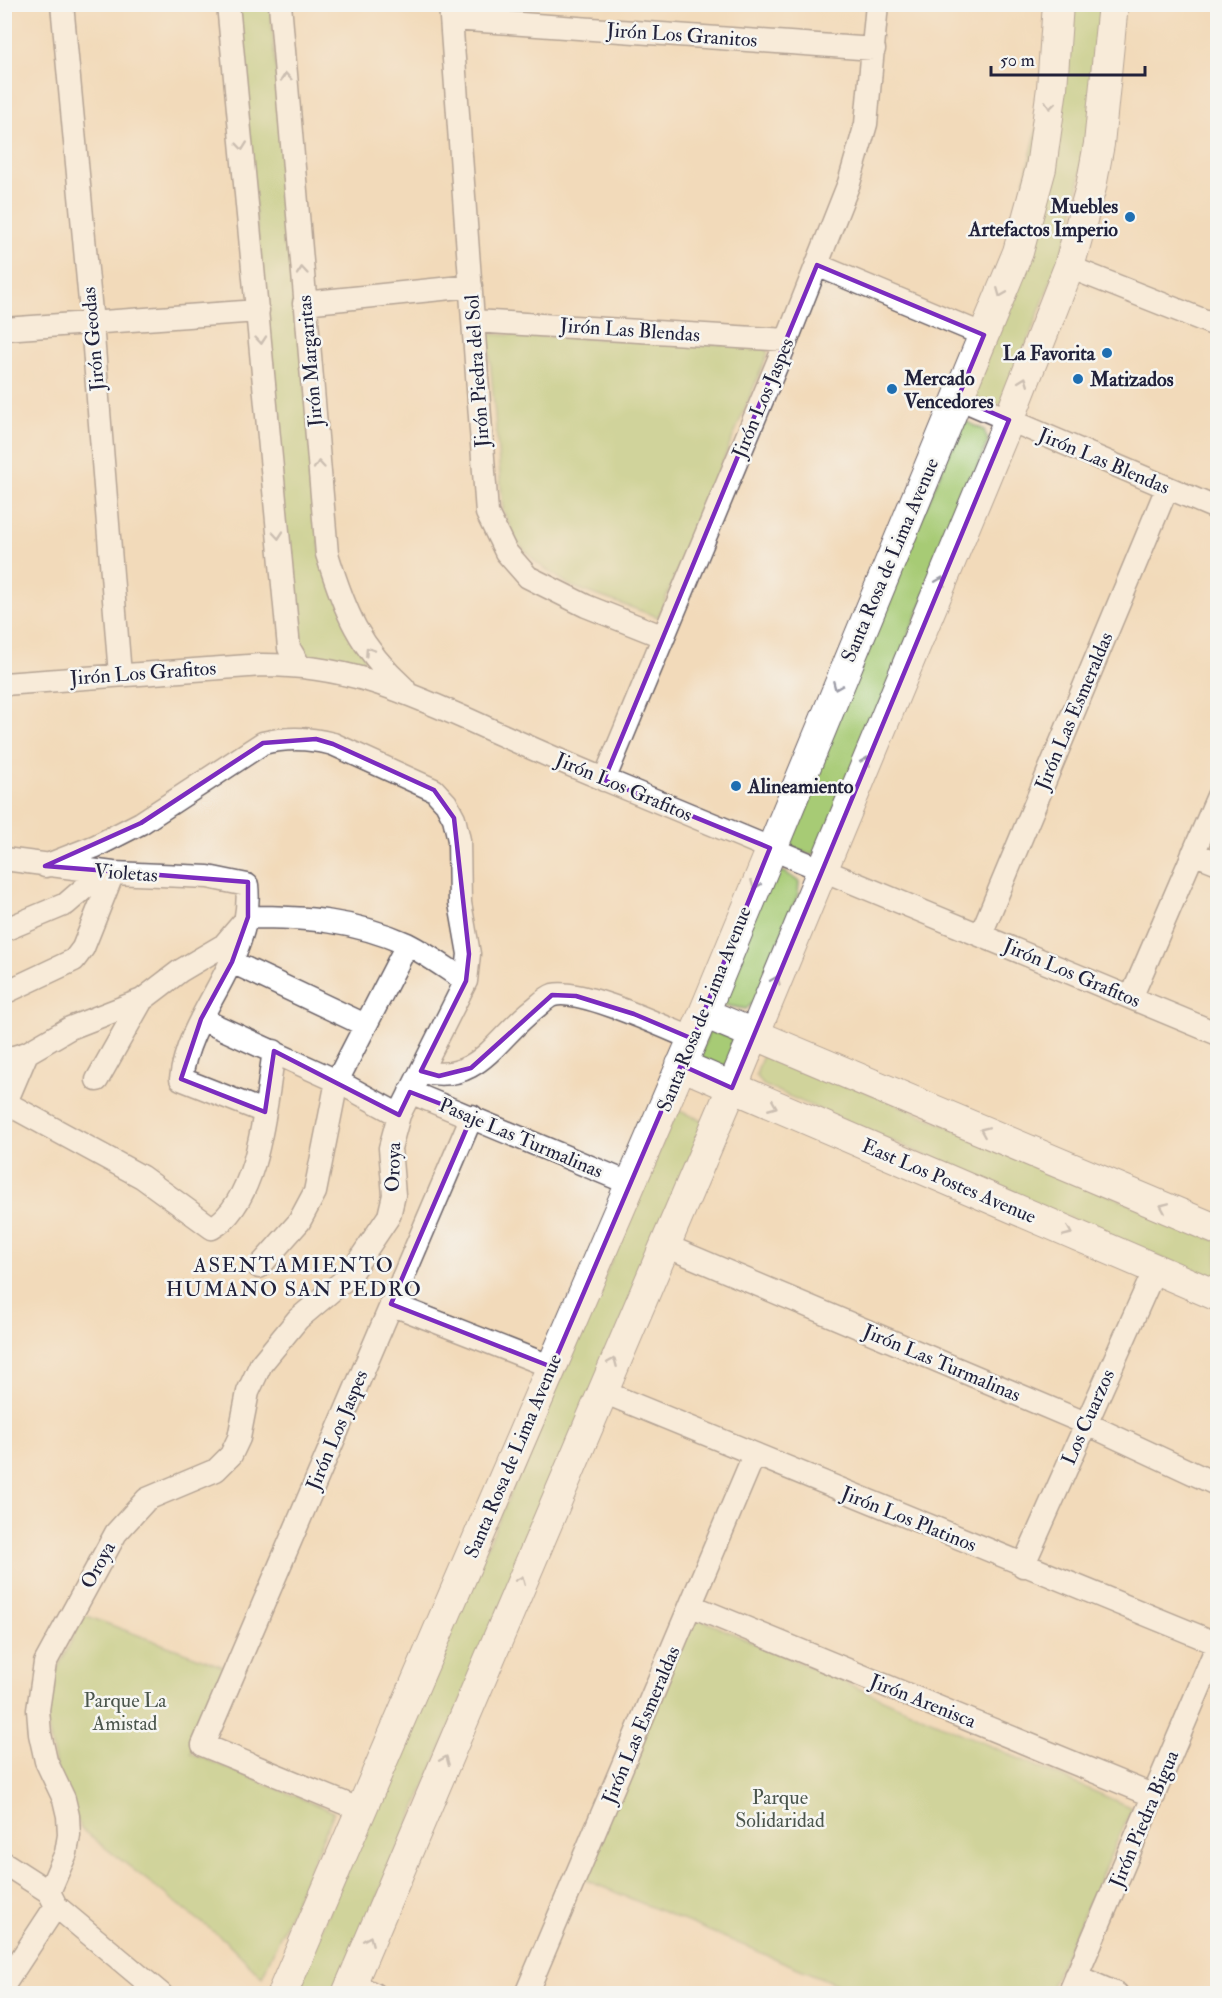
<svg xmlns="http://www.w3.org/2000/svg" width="1222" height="1998" font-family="'IM FELL Double Pica',serif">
	<rect width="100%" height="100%" fill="#f6f6f2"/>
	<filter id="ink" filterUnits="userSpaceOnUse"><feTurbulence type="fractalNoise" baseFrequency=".0167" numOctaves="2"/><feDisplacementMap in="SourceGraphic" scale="12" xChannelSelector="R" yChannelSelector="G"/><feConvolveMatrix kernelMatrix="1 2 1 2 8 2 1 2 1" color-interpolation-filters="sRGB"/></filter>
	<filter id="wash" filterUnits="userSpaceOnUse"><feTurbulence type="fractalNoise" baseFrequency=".008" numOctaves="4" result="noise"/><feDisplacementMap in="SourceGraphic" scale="24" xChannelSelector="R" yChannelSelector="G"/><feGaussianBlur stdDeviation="1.35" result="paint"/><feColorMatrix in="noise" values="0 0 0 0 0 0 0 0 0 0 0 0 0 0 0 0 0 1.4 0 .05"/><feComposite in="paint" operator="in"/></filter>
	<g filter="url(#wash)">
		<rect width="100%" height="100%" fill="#f2daba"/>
		<path fill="#a7cb75" stroke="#647658" stroke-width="1.5" d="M237,5H270L320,550L365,658L358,666C337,666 309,659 294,643Z
			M1066,5H1102L1095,97L1070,231L1004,403L991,405L974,396Z
			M488,334L763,346L768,353L658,617L571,586L537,563L517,542L503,510Z
			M963,420L984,430L988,441L820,852C805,856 794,852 785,839Z
			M785,872L799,882L798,894L755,1001L746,1009L724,1005L720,994L770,873Z
			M709,1031L731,1037C738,1048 733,1062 722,1067L700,1057Z
			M771,1051L1217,1241V1282L763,1085L756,1075L763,1055Z
			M677,1110L699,1119L705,1125L337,1993L293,1994Z
			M84,1615L224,1667L191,1753L334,1812L262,1977L227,1942L81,1829L57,1773L47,1723L49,1686Z
			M693,1616L1132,1808L1048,1993H858L581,1878Z"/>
	</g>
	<g filter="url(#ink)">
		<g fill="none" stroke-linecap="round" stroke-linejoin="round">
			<g stroke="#6b6267" stroke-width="25">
				<path id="minor" d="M62,4L92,323L120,675
					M228,4L289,648L299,665
					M280,4L327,554C345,612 359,647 404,688
					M450,4L487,513L506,552L528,577L586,606L664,637
					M453,19L874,49
					M817,265L984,335
					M1069,267L1218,326
					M304,303L471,286
					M474,321L787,340
					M4,329L258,311
					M958,398L1218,509
					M4,684L262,665C343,665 397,688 469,720C515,741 560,761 606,780C810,866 1014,948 1218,1034
					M604,780L787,340L849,183L866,124L877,4
					M1193,853L1218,863
					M4,859L113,873L208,877L247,885C255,958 189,1010 181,1079L265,1112
					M45,866L96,846L141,823L263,743C287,737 310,738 333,744L434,790L446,803L454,818L459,840L460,903L469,954L466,981L399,1115L390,1148L394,1195L389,1216L348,1277L298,1319L261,1364L248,1392L239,1438L231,1455L216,1470L147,1499L116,1533L45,1663L38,1710L40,1734L46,1761L64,1799L68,1816L69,1835L66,1853L49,1892
					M4,930L66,904L103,872
					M981,934L1167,488
					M232,962L365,1025
					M4,993L74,960L83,948L113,873
					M1131,998L1218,796
					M201,1019L337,1081L399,1115
					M4,1060L27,1053L70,1028L142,1000L180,971L224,945L248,917C306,917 353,920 407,944C427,954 447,969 466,981
					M421,1071C477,1086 496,1038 534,1009C539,1005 547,997 553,995C581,988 664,1027 693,1039
					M97,1080L142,1000
					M410,1092L631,1184
					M6,1103L142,1177L212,1228C260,1201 266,1100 274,1051
					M4,1107L27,1053
					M664,1245L1085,1423L1218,1485
					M259,1267L299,1222L315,1192L337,1081L407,945
					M391,1304L552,1367
					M601,1391L1218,1644L1069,1994
					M1023,1566L1155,1269
					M692,1606L1154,1796
					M361,1810L203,1745L472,1116
					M4,1863L49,1892L56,1906L161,1994
					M1076,1976L1117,1994
					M351,1983L374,1994
					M4,1985L56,1906
					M526,1994L754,1455"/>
			</g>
			<g stroke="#6b6267" stroke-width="32">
				<path id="major" d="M704,1013L1218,1230
					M681,1065L1218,1296
					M282,1994L704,1013L1018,252L1041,168L1052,88L1058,4
					M347,1994L732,1088L1009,420L1069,267L1091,187L1099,144L1113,4"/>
			</g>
			<use href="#minor" stroke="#fff" stroke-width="22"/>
			<use href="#major" stroke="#fff" stroke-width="30"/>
		</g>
		<defs><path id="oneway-chevron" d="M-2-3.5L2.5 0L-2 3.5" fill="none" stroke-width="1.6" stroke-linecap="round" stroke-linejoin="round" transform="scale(1.5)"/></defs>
		<g stroke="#9c9ca7">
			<use href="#oneway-chevron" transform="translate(286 77) rotate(-95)"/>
			<use href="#oneway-chevron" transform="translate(1050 105) rotate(97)"/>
			<use href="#oneway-chevron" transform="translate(242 146) rotate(84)"/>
			<use href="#oneway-chevron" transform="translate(302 271) rotate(-95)"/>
			<use href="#oneway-chevron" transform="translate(1001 293) rotate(112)"/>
			<use href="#oneway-chevron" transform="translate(261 340) rotate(85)"/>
			<use href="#oneway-chevron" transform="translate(1024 381) rotate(-69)"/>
			<use href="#oneway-chevron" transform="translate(319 465) rotate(-95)"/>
			<use href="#oneway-chevron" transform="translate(278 535) rotate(85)"/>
			<use href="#oneway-chevron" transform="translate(941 581) rotate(-67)"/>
			<use href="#oneway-chevron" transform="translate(369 651) rotate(-124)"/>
			<use href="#oneway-chevron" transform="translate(837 686) rotate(113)"/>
			<use href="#oneway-chevron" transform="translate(866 761) rotate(-67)"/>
			<use href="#oneway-chevron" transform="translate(755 885) rotate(112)"/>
			<use href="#oneway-chevron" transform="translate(776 980) rotate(-68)"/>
			<use href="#oneway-chevron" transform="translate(773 1106) rotate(22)"/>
			<use href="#oneway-chevron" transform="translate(984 1131) rotate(-157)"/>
			<use href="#oneway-chevron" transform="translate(1164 1207) rotate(-157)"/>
			<use href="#oneway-chevron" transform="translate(1068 1232) rotate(23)"/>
			<use href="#oneway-chevron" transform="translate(613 1362) rotate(-67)"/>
			<use href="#oneway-chevron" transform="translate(521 1580) rotate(-67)"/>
			<use href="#oneway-chevron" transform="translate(445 1760) rotate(-67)"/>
			<use href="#oneway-chevron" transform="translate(369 1940) rotate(-67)"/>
		</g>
	</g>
	<path d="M0 0H1222V1998H0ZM817,265L984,335L958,398L1009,420L732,1088L681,1065L552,1367L391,1304L472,1116L410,1092L399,1115L274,1051L265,1112L181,1079L201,1019L232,962L248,917V882L45,866L141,823L263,743L316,739L333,744L434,790L454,818L469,954L466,981L421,1071L439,1076L471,1068L552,995L576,996L634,1014L693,1039L770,848L604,780Z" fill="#f2daba" fill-opacity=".55" fill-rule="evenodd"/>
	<path fill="none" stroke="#7b2cbf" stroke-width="4.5" stroke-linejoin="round" d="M817,265L984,335L958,398L1009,420L732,1088L681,1065L552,1367L391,1304L472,1116L410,1092L399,1115L274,1051L265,1112L181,1079L201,1019L232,962L248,917V882L45,866L141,823L263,743L316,739L333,744L434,790L454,818L469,954L466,981L421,1071L439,1076L471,1068L552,995L576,996L634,1014L693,1039L770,848L604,780Z"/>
	<g fill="#1f6fb2" stroke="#f6f6f2" stroke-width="2">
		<circle cx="1130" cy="217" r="6"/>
		<circle cx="1107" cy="353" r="6"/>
		<circle cx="1078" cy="379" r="6"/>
		<circle cx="892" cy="389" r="6"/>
		<circle cx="736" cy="786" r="6"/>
	</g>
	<g text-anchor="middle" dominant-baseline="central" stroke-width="5" stroke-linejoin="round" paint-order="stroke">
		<g font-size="20" fill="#22223b" stroke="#f6f6f2">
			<text transform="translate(682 35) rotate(4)">Jirón Los Granitos</text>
			<text transform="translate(630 330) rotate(4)">Jirón Las Blendas</text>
			<text transform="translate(93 339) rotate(-95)">Jirón Geodas</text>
			<text transform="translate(310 361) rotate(-95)">Jirón Margaritas</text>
			<text transform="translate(477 371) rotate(-94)">Jirón Piedra del Sol</text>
			<text transform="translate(763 398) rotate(-67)">Jirón Los Jaspes</text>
			<text transform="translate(1104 461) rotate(23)">Jirón Las Blendas</text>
			<text transform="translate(890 560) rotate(-67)">Santa Rosa de Lima Avenue</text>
			<text transform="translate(143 673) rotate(-4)">Jirón Los Grafitos</text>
			<text transform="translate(1074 711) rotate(-67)">Jirón Las Esmeraldas</text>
			<text transform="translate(624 787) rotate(23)">Jirón Los Grafitos</text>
			<text transform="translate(126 873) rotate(4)">Violetas</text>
			<text transform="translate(1072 973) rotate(23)">Jirón Los Grafitos</text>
			<text transform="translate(704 1009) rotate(-68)">Santa Rosa de Lima Avenue</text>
			<text transform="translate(521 1138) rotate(23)">Pasaje Las Turmalinas</text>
			<text transform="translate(393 1167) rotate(-88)">Oroya</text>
			<text transform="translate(949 1181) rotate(23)">East Los Postes Avenue</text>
			<text transform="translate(942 1363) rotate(23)">Jirón Las Turmalinas</text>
			<text transform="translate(1088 1417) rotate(-66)">Los Cuarzos</text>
			<text transform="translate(337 1430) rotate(-67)">Jirón Los Jaspes</text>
			<text transform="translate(513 1456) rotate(-67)">Santa Rosa de Lima Avenue</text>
			<text transform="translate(909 1519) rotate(22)">Jirón Los Platinos</text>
			<text transform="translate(98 1565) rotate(-61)">Oroya</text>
			<text transform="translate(923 1701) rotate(22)">Jirón Arenisca</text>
			<text transform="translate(641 1725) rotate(-67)">Jirón Las Esmeraldas</text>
			<text transform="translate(1144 1819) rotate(-67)">Jirón Piedra Bigua</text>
		</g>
		<g font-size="20" font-weight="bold" fill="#22223b" stroke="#f6f6f2" text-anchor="start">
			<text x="1118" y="206" text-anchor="end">Muebles<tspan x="1118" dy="23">Artefactos Imperio</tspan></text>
			<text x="1095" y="353" text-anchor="end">La Favorita</text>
			<text x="904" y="378">Mercado<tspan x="904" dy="23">Vencedores</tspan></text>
			<text x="1090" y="379">Matizados</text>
			<text x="748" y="786">Alineamiento</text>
		</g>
		<g font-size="20" fill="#4a554c" stroke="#f6f6f2">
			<text x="125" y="1700">Parque La<tspan x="125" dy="23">Amistad</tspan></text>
			<text x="780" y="1797">Parque<tspan x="780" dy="23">Solidaridad</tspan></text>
		</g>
		<g font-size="21" letter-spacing="1.5" fill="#22223b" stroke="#f6f6f2">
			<text x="294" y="1265">ASENTAMIENTO<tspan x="294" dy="24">HUMANO SAN PEDRO</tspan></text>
		</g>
	</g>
	<rect width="1222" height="1998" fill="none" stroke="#f6f6f2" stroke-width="24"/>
	<path d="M991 66v9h154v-9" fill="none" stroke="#22223b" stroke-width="3"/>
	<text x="1000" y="66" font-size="18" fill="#22223b" stroke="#f6f6f2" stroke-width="4.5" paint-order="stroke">50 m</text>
</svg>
